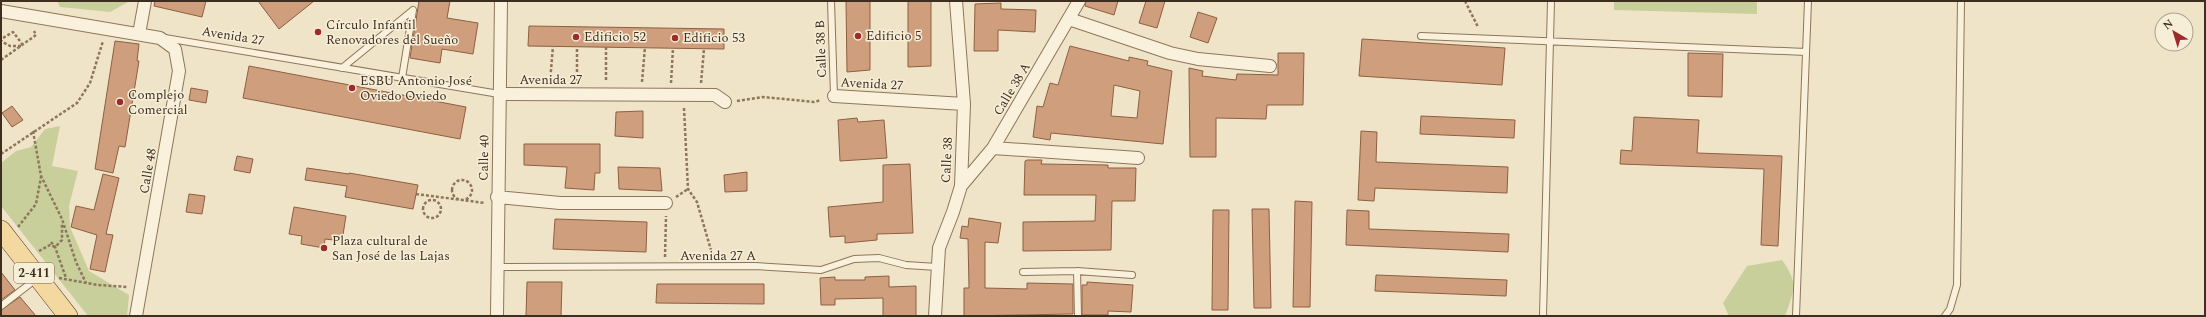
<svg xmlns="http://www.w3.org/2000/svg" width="2206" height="317" font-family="Spectral,serif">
	<rect width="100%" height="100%" fill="#f0e4c8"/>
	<path fill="#c9cf9b" d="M57,1H130L110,12L60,7Z
		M1614,1H1757V14L1614,10Z
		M60,126L52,166L78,171L69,206L70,227L89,271L129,295L127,316H88L1,206V163L16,151L31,147L45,129Z
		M1782,260C1799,283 1794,291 1785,316H1729L1723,303L1747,266Z"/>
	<path fill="#cf9f7d" stroke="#8d5f41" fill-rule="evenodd" d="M155,1H206L202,17L154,6Z
		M258,1H314L279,29Z
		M419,1H450L447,18L478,23L473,54L442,49L440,63L410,58Z
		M846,1H870V70L847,72Z
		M908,1H931V66L908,67Z
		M1086,1H1118L1114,15L1085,6Z
		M1146,1H1165L1157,28L1139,23Z
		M1001,3V9L1036,10L1035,32L998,30V51H974L975,4Z
		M1198,12L1217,18L1208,43L1190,37Z
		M529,26L724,29V49L528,46Z
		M1362,39L1505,48L1502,85L1359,76Z
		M115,41L139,44L137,61H139L125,147L119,146L113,173L95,169Z
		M1070,46L1129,61V57L1148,61L1147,65L1172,71L1163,144L1051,133L1050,140L1033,137L1037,106L1043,107L1050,83L1058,85ZM1114,85L1140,91L1137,118L1111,116Z
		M1278,53H1304L1303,105H1267L1266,119L1216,118V157H1190L1189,68L1203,71L1202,76L1236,80L1237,74L1278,75Z
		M1688,53L1723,54L1722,97L1688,96Z
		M249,66L466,107L460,139L243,98Z
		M191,88L208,91L206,103L189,100Z
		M12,106L23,120L12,127L2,113Z
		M643,111V138L615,136L616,112Z
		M1421,116L1515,120L1514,138L1420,134Z
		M1634,117L1699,120L1697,153L1782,156L1778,246L1761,245L1764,169L1620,164L1621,150L1632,151Z
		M857,118L858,122L884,120L887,158L840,161L838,120Z
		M1361,131L1377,132L1376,162L1508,167L1507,193L1375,188L1374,201L1358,200Z
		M524,144H600V173H595L594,190L565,188L567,167L524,165Z
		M237,156L253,159L250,173L234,170Z
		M1027,160H1042L1041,164L1108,165V168H1136L1135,201H1112L1111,250L1023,251V222L1095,221L1096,195H1024L1025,161Z
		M910,164L913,233L877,234V240L845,243V236L830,237L828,207L883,202V165Z
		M618,167L660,168L662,191L619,189Z
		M307,168L349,174V173L418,185L413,209L345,197L347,186L305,180Z
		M747,172V191L725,192L724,175Z
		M103,174L119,178L106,234L113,235L105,272L90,269L97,235L71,227L76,206L94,210Z
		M189,194L205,196L202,214L186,212Z
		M1295,201L1312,202L1310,307H1293Z
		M294,207L346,216L342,241L325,239L324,248L301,244L302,236L289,234Z
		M1252,209H1269L1271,308H1254Z
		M1213,210H1229L1228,310H1212Z
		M1347,210L1369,211V229L1509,234L1508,252L1346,245Z
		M969,218L1001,223L998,243L985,242V288L1027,289V283L1073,284V314L964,316V288H969L968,239L960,238L962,226L968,227Z
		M555,219L647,222L646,252L553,249Z
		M1,272L15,290L1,300Z
		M1376,275L1507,280L1506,296L1375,291Z
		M889,276V287L916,286V316H883V298L835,299V305H821L820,278L835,277V280H865V277Z
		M527,282H562L561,316H526Z
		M1087,282L1133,285L1131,312L1108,311V315H1082V285H1087Z
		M657,284H764V304L656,303Z
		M20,297L36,316H1V310Z"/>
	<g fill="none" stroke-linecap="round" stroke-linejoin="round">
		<g stroke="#8d765c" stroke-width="8">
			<path id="service" d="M831,1L834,96
				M1421,36L1806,52
				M165,38L499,94
				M342,68L413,10L402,78
				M496,267L754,266L821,270L854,259L879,258L906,265L937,267
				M1077,271L1078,316
				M1023,272L1077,271L1132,275
				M1,306L36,279
				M1543,316L1551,1
				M1796,316L1808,1
				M1945,316L1950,309L1957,285L1961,1"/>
		</g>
		<g stroke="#8d765c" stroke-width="14">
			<path id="minor" d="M1,11L160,38L175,49L179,71L136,316
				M1069,19L1170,53L1198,59L1270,66
				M139,34L145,1
				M499,94L715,95L725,102
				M834,96L964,104
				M993,148L1138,158
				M961,186L993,148L1079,1
				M497,197L560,203H666
				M497,316L501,1
				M935,316L939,248L953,212L961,186L964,104L956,1"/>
		</g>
		<g stroke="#5b4430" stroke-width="20">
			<path id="primary" d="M1,230L68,316"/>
		</g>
		<path stroke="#8d765c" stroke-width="2.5" stroke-dasharray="3 2" stroke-linecap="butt" d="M1465,1L1478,27
			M21,46H10L1,41L3,38L13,32L23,45
			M606,47V82
			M1,60L36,35L34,31
			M550,82L553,46
			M577,82V47
			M642,82L645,47
			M671,83L673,48
			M701,83L704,49
			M737,101L763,97L814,102L821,100
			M684,108L688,189L697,202L713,257
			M33,131L41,176L62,219L76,262L86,283
			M1,154L77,103L90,83L103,41
			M452 190a10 10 0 1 1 20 0a10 10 0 1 1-20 0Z
			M416,194L485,203
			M676,197L688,189
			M423 209a9 9 0 1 1 18 0a9 9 0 1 1-18 0Z
			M18,227L36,204L41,177
			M51,242L55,247L66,278
			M39,251L50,245L55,247L62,240V223
			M665,257L666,216
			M59,278L98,285L128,287"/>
		<use href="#service" stroke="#faf1dc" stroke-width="6"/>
		<use href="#minor" stroke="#faf1dc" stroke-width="12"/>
		<use href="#primary" stroke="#f3d9a0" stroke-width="19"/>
	</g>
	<g fill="#9e2a2b" stroke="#f7eed8" stroke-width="1.5">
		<circle cx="318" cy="32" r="4"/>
		<circle cx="858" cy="36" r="4"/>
		<circle cx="576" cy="37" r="4"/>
		<circle cx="675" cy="38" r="4"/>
		<circle cx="352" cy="88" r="4"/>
		<circle cx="120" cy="102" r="4"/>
		<circle cx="324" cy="248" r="4"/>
	</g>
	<g text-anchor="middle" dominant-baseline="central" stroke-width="3" stroke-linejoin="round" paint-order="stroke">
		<rect fill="#f7eed8" stroke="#756857" stroke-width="1" x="14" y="263" width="40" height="20" rx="3"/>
		<g font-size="12" font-weight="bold" fill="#3d2e20">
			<text x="34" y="273">2-411</text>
		</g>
		<g font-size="13" fill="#3d2e20" stroke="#f7eed8" text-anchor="start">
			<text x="326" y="25">Círculo Infantil<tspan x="326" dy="15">Renovadores del Sueño</tspan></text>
			<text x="866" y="36">Edificio 5</text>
			<text x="584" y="37">Edificio 52</text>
			<text x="683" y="38">Edificio 53</text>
			<text x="360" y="81">ESBU Antonio José<tspan x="360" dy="15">Oviedo Oviedo</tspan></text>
			<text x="128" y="95">Complejo<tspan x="128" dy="15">Comercial</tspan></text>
			<text x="332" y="241">Plaza cultural de<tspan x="332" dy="15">San José de las Lajas</tspan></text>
		</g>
		<g font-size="13" fill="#3d2e20" stroke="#f7eed8">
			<text transform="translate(233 36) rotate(9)">Avenida 27</text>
			<text transform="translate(821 49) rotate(-92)">Calle 38 B</text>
			<text x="551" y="80">Avenida 27</text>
			<text transform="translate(872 84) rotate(3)">Avenida 27</text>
			<text transform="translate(1012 89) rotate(-59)">Calle 38 A</text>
			<text transform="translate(484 158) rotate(-89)">Calle 40</text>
			<text transform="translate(947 160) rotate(-87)">Calle 38</text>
			<text transform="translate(148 171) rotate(-80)">Calle 48</text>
			<text x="718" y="256">Avenida 27 A</text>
		</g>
	</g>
	<rect width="2206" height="317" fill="none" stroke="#3d2e20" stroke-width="4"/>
	<g transform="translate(2174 32) rotate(322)"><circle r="19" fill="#f7eed8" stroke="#ada18e"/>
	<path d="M0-3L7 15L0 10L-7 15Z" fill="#9e2a2b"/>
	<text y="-6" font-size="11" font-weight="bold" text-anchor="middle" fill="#3d2e20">N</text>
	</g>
</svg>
